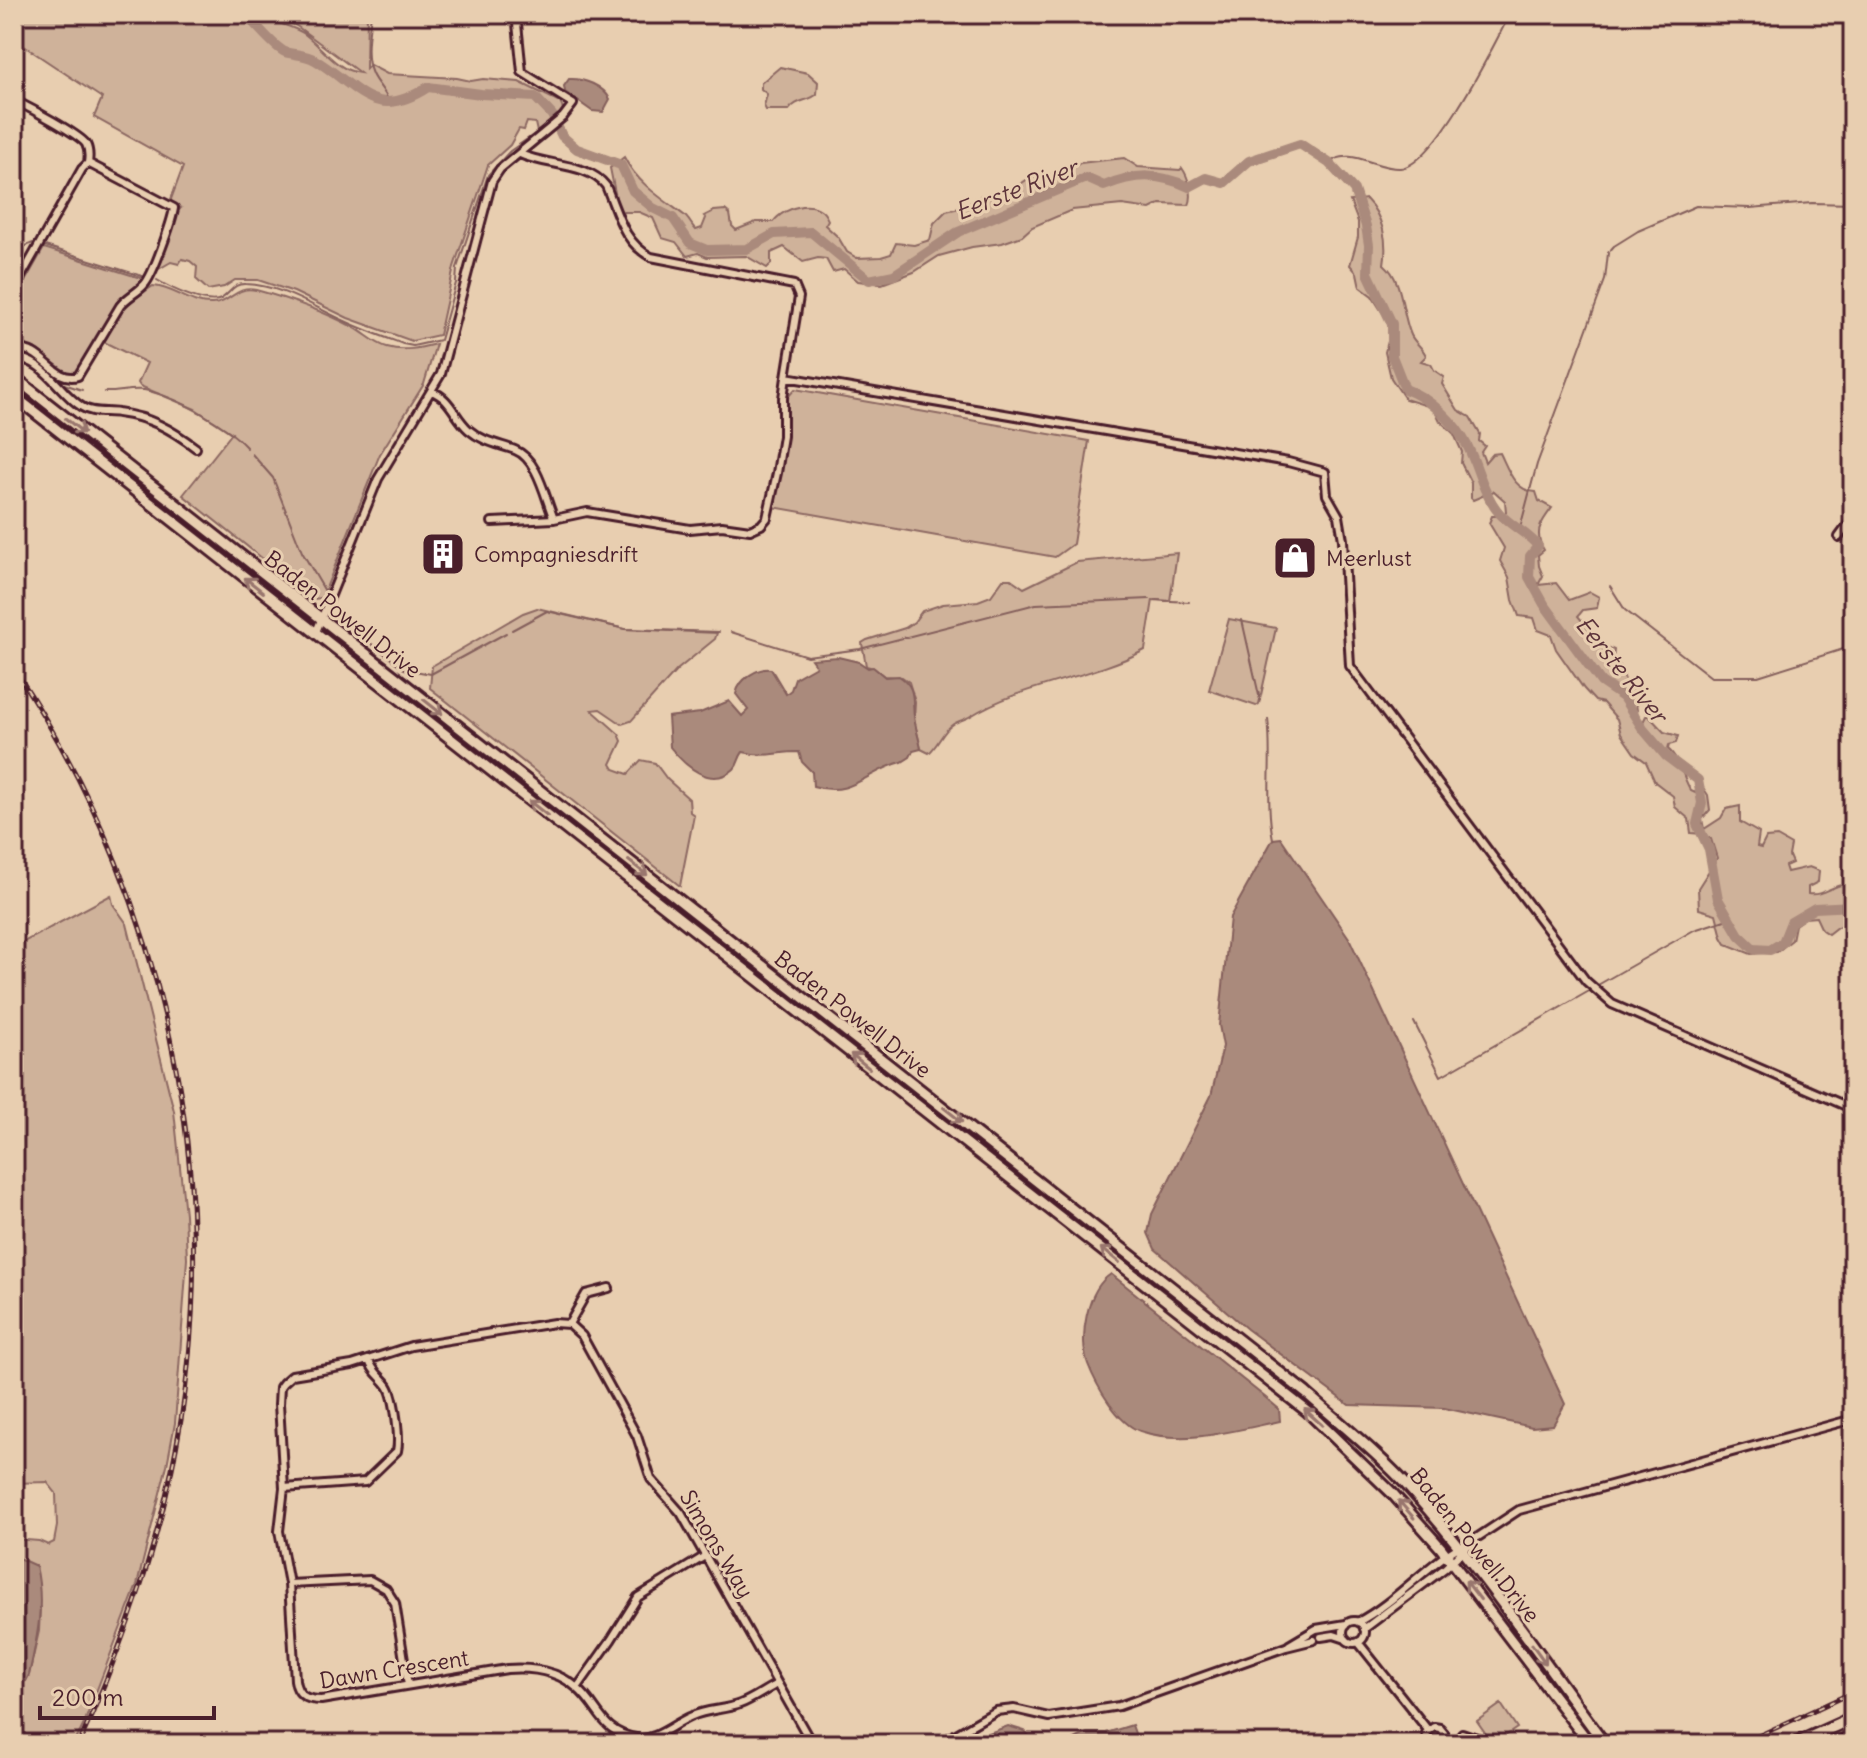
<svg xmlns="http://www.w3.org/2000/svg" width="1867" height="1758" font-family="Delius,sans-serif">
	<rect width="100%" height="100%" fill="#e8ceb0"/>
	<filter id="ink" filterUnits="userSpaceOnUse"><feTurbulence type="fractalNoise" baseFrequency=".0125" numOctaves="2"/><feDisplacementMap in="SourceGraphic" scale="16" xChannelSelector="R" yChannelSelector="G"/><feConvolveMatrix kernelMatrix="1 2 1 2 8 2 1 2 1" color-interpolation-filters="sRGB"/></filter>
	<g filter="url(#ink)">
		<path fill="#cfb29a" stroke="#8c6862" stroke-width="2" d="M14,14H263C275,25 289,24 303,33C322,46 335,70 360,73L298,27L276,14H367L366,69L370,65L387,74L457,78L471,81L483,79L519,82L560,102L563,109L560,117L540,132H537L535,123L527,122L524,130L519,129L510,145L488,165L454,267L439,335L412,341L348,318L294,292L258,280H235L224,287L208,290L196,279L197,267L190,261L182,259L179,264L171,262L157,270C161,251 166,221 181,208L170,202L183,167L94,117L102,98L24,46L14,72Z
			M780,67L808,73L818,82L817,94C809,102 796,99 789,110H766L764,106L767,94L761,89V83Z
			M624,157C637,183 661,198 684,215C689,219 691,225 696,230L702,228L706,218L704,216L714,211L725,210L730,214L732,226L736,230L756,222H773C785,206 819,196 828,220L825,225L838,237L847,252L857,258L881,257L891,254L896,243L914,245L930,240L934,223L946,211L964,207L982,195L1005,194L1031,177L1060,174L1080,163L1124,158L1138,167L1180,170L1182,168C1188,176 1194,195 1189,205L1160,204L1150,209L1122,205L1072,210L1032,227L1022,236L1002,243L972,247L939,256L914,272L882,284L858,281L844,269L833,272L826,259L818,258L803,262L784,247L771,253V264L767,268L746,256L707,257L698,253L687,256L676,242L662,238L653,218L639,212H623L618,208L610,168Z
			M1366,199C1383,216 1388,241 1384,264C1404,281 1401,313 1411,335C1415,344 1423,347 1426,356L1421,361L1431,364L1434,370L1444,377L1442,384L1458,410L1470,417L1480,434L1479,441L1485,446L1481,452L1485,462L1492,454L1500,453C1508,469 1514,491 1536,492L1539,501L1552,508C1542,521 1533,532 1544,550L1538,555L1539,566L1543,576L1538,585L1556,583L1569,600L1590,592L1599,597L1597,608L1583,610L1578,616L1601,644L1614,650L1613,658L1620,666L1625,680L1633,688L1639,721L1643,722L1646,716H1649L1664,732L1678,736L1676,743L1669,745L1668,749C1680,759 1683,778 1691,791L1695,793L1698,786H1702L1708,795L1710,810L1702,819L1704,829L1721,818L1726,809L1740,806V822L1759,833L1757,847L1761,848L1766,838L1777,837L1791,845L1789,856L1792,863L1785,866L1787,872L1809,867L1819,871L1818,882L1808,887V894C1825,897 1836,880 1853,886V924L1837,927L1828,934L1822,930L1816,917L1805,918L1795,925L1792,940L1777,952L1751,954L1726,944L1722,937L1716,914L1699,909L1698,888L1717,858L1711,839L1702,834L1691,833L1689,819L1675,807L1673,796L1655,782L1646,762L1634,753L1621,734L1617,719L1603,703L1595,701L1584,689L1556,649L1551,635L1538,630L1534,618L1519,616L1513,600L1509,577L1500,561L1504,548L1489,523L1492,516H1500L1506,512L1505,501L1494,491L1473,500L1471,498V483L1461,463L1462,452L1454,434L1440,421L1434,408L1405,399L1391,378L1385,352L1390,334L1387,320L1372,296L1360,287L1357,273L1350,265L1358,237V222L1350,201Z
			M44,248L144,279L119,300L76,375L69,374L35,349L14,344V301Z
			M153,286C174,287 190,305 212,304C230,304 236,285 256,290C289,299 325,312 355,328C366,334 375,344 387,347C404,352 420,348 436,344L424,384L380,454L322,598L313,599L183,495L232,433L195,409L140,386L138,383L147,363L104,342L124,306Z
			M795,389L1089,441L1073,544L1055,557L773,507L786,428V399Z
			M1177,553L1170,601L1153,600L1145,650C1090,679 1023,683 969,717C964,720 957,721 952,725C943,731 938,745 929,753L921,749L914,719L915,702L909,682L902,677L884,676L874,668L866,666L862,643L867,640L905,628L914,622L922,611L943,604L978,601L991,596L1003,579H1011L1024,588L1077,562Z
			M537,608L625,629L717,633L715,639L677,670L631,721L622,724L600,709L592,710L619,734L622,741L611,764L614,769L628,774L641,760L655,763L667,779L689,799L690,812L694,815L680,886L430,688L432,666L523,613Z
			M1229,619L1276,628L1259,704L1256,706L1209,690Z
			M111,895L113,904L127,924L174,1111L185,1214L187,1259L175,1423L167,1465L137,1585L83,1726L74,1744H22L23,1729L14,1724V1682L26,1681L29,1675L39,1631L40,1608L18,1556H14V1539L39,1541L48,1545L54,1542L57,1526L56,1493L47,1482L14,1483V1430L22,1383L14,1379V947Z
			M1501,1704L1517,1728L1493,1744L1477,1721Z"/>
		<path fill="#aa8a7b" stroke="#845f5b" stroke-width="2" d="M569,79C584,78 603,86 610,99L603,112L592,111L565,92L564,86Z
			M838,657L859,662L868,668L873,667L885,677L899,676C916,687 912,698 914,716C915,727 919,738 921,749L913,751L910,757L902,762C866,771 853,798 813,786L812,772L802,762L799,752C776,752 767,758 743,752C738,758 739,764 734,769C711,790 684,765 670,747L668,717L700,713L729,701L742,716L748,710L736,694C739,679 758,667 771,669L786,694L791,690L795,678L816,666L811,659Z
			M1281,838L1349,938L1565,1404L1553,1425L1532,1427L1444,1408L1349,1405L1247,1329L1155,1249L1148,1233L1152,1214L1211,1096L1223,1046L1219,1025L1230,917L1273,839Z
			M1111,1274L1266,1398L1279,1409L1280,1421C1237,1430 1184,1446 1140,1431C1118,1424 1096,1385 1088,1364C1078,1339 1087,1289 1111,1274Z
			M14,1556L36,1566C45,1604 37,1639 29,1675L26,1681L15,1682Z
			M1132,1725L1137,1739C1118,1748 1086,1744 1065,1744L1087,1733H1106Z
			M1008,1726L1025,1731L1036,1744H971L981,1736Z"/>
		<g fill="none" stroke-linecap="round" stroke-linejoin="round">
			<path stroke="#845f5b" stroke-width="2" d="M371,14C369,33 364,56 372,74C377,85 386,91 389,103
				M1329,163C1350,146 1375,169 1400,168C1435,166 1494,45 1510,14
				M45,246L145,277
				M14,251L33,243
				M157,280C170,288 207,306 221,299C231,293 233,283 246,284C281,285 314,307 345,321C364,330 384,337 403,344L413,346L440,340L456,283L457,268L488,175L510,151L549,124
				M43,364L60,380
				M64,384L82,390
				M104,392C118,393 135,387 149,391C180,399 226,424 247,448
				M252,454L273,478L302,552L326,593
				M1520,528L1537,464L1605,280L1608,253L1614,246L1638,231L1696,206L1750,208L1812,203L1853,204
				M1610,586L1625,610L1711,677H1732
				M1156,600L1168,601
				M1171,601L1189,602
				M334,606L342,621L404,669L431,674L506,633
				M1242,620L1260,700
				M512,630L547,611L625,629L719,632
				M731,632L807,656L860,649L1036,604L1150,599
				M1735,676H1758L1853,646
				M1268,719C1273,759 1265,799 1273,839
				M1596,986L1694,930L1728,919
				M1414,1022L1441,1076L1591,990"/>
			<path stroke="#aa8a7b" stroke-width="10" d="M244,14C256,23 273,47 285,52C294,55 306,54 315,60C359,86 373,123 428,87L481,94L535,97L552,115L562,136L577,149L621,165L633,191L653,208L673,218L690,243L707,250L747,249L774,234L811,232L869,280L894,275L958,232L1086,178L1104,186C1135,173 1159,173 1189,187L1206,178L1224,183L1249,161L1300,144L1329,163L1354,190L1366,226L1369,245L1368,273L1392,324V356L1405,389C1430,398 1455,422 1468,447C1478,467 1482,490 1496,509C1506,524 1526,531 1538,546L1530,556L1529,577L1544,604L1601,682L1623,697L1643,729L1666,756L1698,780L1702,803L1697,824L1709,849L1718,899L1739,935L1754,949L1770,950L1783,942L1791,922L1815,908L1853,906"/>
			<g stroke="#4a1f2b" stroke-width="12">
				<path id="minor" d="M14,100C28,107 79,134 86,144C89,150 89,157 88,163L82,169L14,289
					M520,154C545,166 588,162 606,186C618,214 623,242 651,257L794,285L799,297L786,377L1288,462L1325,472L1327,495L1339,516L1343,540L1350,666L1586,981L1612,1004L1853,1109
					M14,348C21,349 28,350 33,353C48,361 59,382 78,376L120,306C127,297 137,293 144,285C153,276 172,221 174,208L88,163
					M14,358C44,358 59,393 82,407C93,414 106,411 118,413C150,417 171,429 196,448
					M431,391C451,398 454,417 469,430C483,442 499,444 515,450C538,459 545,498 554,519L492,522
					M554,519L587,512L690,529L722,526L750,530L761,525L767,518L777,473L783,436V398L786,377
					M1839,537L1853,518
					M316,632L378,479L441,374L492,181L500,169L563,117L573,104L522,72L516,14
					M569,1324L554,1323L411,1346L352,1365L292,1375L283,1383L280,1387L279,1404L284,1488L279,1531L289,1584L295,1680C297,1695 306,1700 321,1700L507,1669C531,1667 558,1671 577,1688C600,1707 600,1732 636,1738C656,1742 674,1723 692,1716C707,1709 725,1710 740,1704C753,1699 765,1690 777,1684
					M569,1324L582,1336L637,1436L651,1479L681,1513L812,1744
					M569,1324L586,1294L609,1288
					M284,1488L365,1482L397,1451C400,1439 395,1397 388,1386C381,1376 373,1373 369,1360
					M289,1584L370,1580L386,1589L395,1603L408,1685
					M1343 1632a11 11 0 1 1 22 0a11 11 0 1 1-22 0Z
					M1358,1622C1400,1600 1430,1559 1472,1540
					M1364,1629L1445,1568L1475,1539L1519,1510L1853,1419
					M1321,1637L1334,1635L1346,1639
					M1358,1642L1428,1730
					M1289,1645L1316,1629L1346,1624
					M577,1688L611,1640L638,1597L705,1556
					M1462,1733L1480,1739L1484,1744
					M939,1744L996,1711L1014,1709L1049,1717L1119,1706L1286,1647L1314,1640
					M1429,1744L1426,1733L1434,1727L1440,1728L1444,1733L1442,1744"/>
			</g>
			<g stroke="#4a1f2b" stroke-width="15">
				<path id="secondary" d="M14,377L1306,1393C1342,1425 1381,1456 1413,1492C1483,1571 1542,1659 1605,1744
					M14,396L1307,1411L1392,1493L1441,1548L1590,1744"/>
			</g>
			<g stroke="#4a1f2b" stroke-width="16">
				<path id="primary" d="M1795,1744L1853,1718
					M1837,1744L1853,1736"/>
			</g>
			<use href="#minor" stroke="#e8ceb0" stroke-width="6"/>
			<use href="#secondary" stroke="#e8ceb0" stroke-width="9"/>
			<use href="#primary" stroke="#e8ceb0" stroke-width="10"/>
			<g stroke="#4a1f2b" stroke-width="5">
				<path id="rail" d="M14,669C176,912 234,1215 165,1500C145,1584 114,1665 79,1744
					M1741,1744L1853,1692"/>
			</g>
			<use href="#rail" stroke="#e8ceb0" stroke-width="2" stroke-dasharray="6" stroke-linecap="butt"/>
		</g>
		<defs><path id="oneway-shaft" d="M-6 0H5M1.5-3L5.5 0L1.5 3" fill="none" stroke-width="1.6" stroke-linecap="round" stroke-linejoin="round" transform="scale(2)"/></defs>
		<g stroke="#99766e">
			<use href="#oneway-shaft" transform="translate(75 426) rotate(38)"/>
			<use href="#oneway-shaft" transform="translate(254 585) rotate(-142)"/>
			<use href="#oneway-shaft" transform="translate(433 707) rotate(38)"/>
			<use href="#oneway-shaft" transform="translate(538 808) rotate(-142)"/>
			<use href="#oneway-shaft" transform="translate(638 868) rotate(38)"/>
			<use href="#oneway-shaft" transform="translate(860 1061) rotate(-142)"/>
			<use href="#oneway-shaft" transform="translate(953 1115) rotate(38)"/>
			<use href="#oneway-shaft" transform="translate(1110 1255) rotate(-142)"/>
			<use href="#oneway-shaft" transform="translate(1313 1417) rotate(-138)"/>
			<use href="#oneway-shaft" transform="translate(1406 1509) rotate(-131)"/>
			<use href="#oneway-shaft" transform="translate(1473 1590) rotate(-128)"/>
			<use href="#oneway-shaft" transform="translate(1539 1654) rotate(54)"/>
		</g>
	</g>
	<defs>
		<g id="building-square" transform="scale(2.3)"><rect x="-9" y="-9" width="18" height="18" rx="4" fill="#4a1f2b" stroke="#e8ceb0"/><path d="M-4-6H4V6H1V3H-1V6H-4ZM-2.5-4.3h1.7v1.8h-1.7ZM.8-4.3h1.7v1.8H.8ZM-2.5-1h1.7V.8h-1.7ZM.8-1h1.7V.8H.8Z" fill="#fff"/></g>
		<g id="shop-square" transform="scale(2.3)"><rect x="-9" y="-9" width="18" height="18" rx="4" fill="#4a1f2b" stroke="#e8ceb0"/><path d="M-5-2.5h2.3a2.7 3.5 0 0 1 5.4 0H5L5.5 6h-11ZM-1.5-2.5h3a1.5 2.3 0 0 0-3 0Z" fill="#fff"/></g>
	</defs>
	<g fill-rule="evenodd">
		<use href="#building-square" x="443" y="554"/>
		<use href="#shop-square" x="1295" y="558"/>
	</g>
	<g text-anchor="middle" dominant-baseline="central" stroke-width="6" stroke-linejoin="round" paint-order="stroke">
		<g font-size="22" fill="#4a1f2b" stroke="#e8ceb0" text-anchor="start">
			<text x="474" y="554">Compagniesdrift</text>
			<text x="1326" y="558">Meerlust</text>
		</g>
		<g font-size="22" fill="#4a1f2b" stroke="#e8ceb0">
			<text transform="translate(343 614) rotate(38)">Baden Powell Drive</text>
			<text transform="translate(853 1014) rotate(38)">Baden Powell Drive</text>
			<text transform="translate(717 1544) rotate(59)">Simons Way</text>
			<text transform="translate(1475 1545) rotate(51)">Baden Powell Drive</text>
			<text transform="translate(394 1669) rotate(-9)">Dawn Crescent</text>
		</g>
		<g font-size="24" font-style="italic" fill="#5d343b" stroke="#e8ceb0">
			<text transform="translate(1016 189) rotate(-21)">Eerste River</text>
			<text transform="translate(1622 669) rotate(51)">Eerste River</text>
		</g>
	</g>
	<rect width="1867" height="1758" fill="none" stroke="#e8ceb0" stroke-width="48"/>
	<rect x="24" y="24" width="1819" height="1710" fill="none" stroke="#4a1f2b" stroke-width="3" filter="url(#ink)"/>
	<path d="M40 1706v12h174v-12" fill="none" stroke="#4a1f2b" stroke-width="4"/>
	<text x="52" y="1706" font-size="24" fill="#4a1f2b" stroke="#e8ceb0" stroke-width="6" paint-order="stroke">200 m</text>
</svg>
